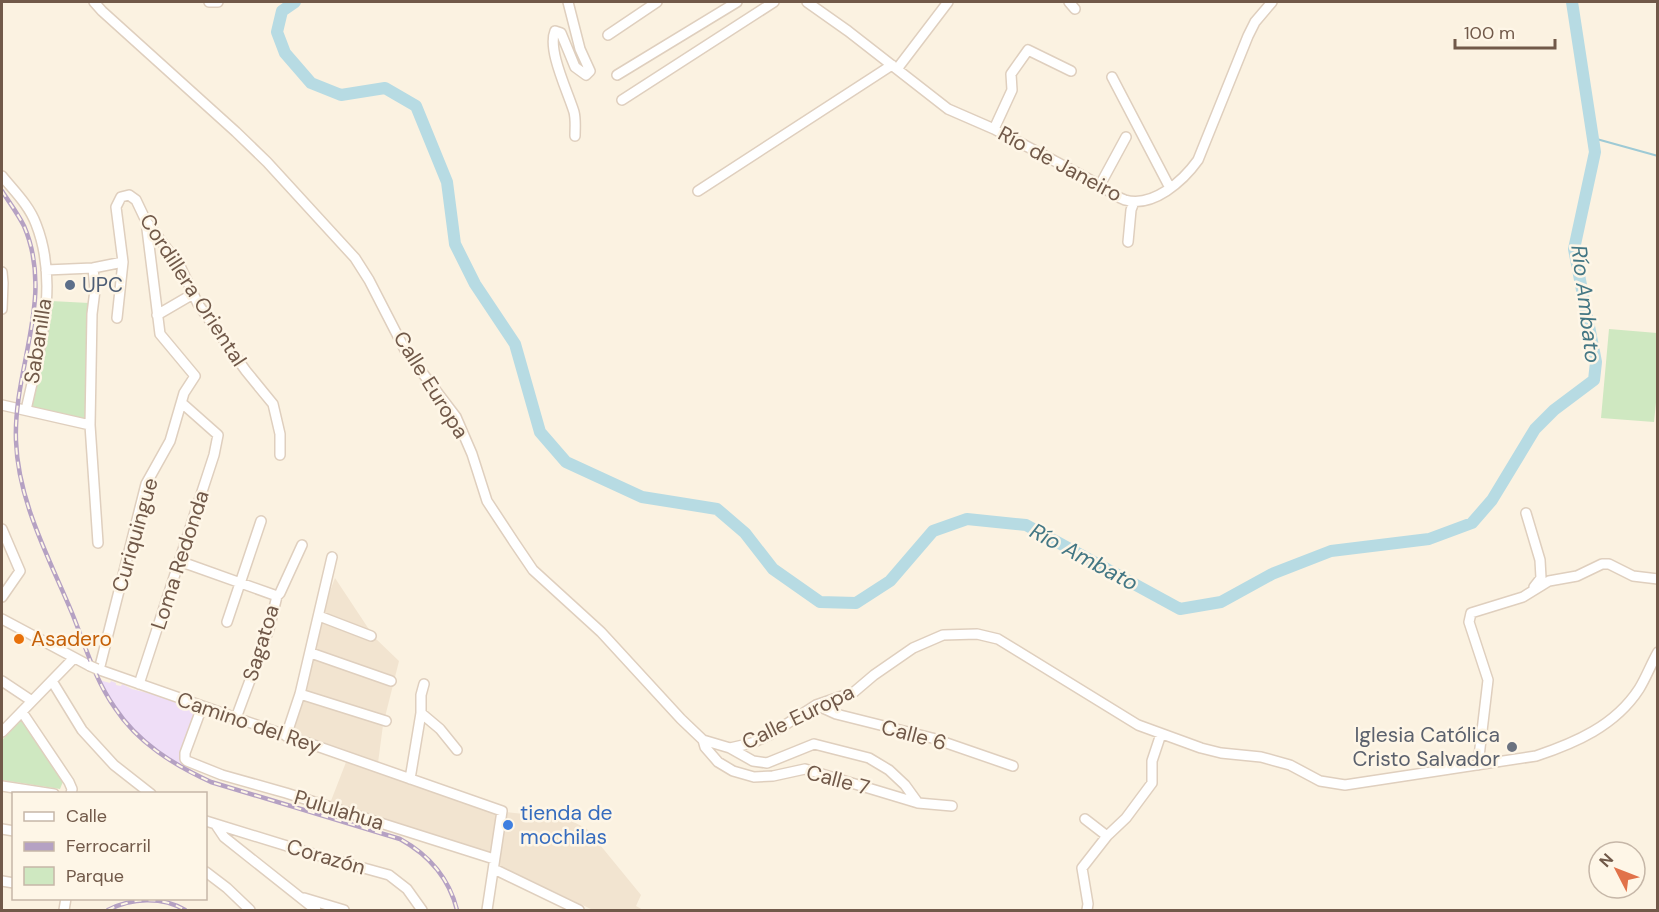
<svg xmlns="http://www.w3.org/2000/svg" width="1659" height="912" font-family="'DM Sans',sans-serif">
	<rect width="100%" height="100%" fill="#fbf2e1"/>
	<path fill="#f2e4d0" d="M335,578L374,637L399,661L383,725L378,763L293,731L320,617Z
		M348,757L502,811L494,859L329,806Z
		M506,812L568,819L587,829L641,895L636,906L643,910H593L496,864Z"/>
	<path fill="#efdef7" d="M99,680L110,683L111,681L116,683V685L121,686L122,684L132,689L202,707L185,759L179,767L156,751L135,731L115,709Z"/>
	<path fill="#cfe8c1" d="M51,301L89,303L86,419L31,407Z
		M1609,329L1657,333L1658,383L1654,422L1601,418Z
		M23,718L64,779L60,789L2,780V740Z"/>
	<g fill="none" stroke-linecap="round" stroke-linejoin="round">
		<path stroke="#9ecad5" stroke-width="2" d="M1593,138L1658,156"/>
		<path stroke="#b7dbe3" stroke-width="12" d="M295,2L282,11L277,32L285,53L311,83L341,95L385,88L416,106L447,182L455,244L475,284L515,344L540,432L566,462L642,497L717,509L745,533L773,569L820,602L856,603L890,581L933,531L967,519L1026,525L1180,609L1221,602L1272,574L1331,551L1429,539L1472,523L1492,500L1535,429L1554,410L1594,380L1596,362L1574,249L1595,152L1572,2"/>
		<g stroke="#dfcfbe" stroke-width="12">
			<path id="minor" d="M94,2L102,11L236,132L267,162L355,258L369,280L405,350L456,417L472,454L487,501L514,542L533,570L601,632L681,719L703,740L730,748L752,743L771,734L816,705L854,692L874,675L913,648L943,635L977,634L998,639L1138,725L1201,748L1221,753L1261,757L1290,765L1320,781L1345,785L1536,756C1575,743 1615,726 1639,689C1646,678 1651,664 1658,652
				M209,2H218
				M568,2L580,49L590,71L586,75L575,67L561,33L555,31C547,50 568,92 574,112C576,120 575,128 575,136
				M807,2L848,31L948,109L994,129L1100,185C1108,191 1116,197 1125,200C1153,208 1183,181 1198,160L1248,36L1255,22L1272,2
				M1069,2L1075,9
				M608,35L657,2
				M897,69L948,2
				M617,75L737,2
				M1112,77L1170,188
				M622,100L774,2
				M994,129L1012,90L1011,74L1028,50L1071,71
				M2,176C14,191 29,205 36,224C60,285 39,350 26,410
				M1100,185L1126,137
				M698,191L892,65
				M1128,242L1131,210L1134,202
				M93,268L95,290L92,314L90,425L98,543
				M46,270L93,268L123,262
				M2,272L3,283L2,309
				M157,315L193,294
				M117,318L123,262L116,207L121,197L129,195L136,200L146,221L180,266L198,304L246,371L273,404L280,434V455
				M2,405L90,425
				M1526,513L1540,560L1541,578L1534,587
				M2,529L20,571L2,597
				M179,561L277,596
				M319,616L371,636
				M2,619L90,666
				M227,622L261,521
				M311,653L391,681
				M97,669L502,811L487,910
				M99,670L146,484L170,441L184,393L195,376L160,334L146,221
				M2,681L32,701
				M52,681L82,730L114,765L151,794
				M139,684L214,455L218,435L183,404
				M300,694L386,721
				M816,705L836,714L932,738L1013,766
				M202,707L185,753V759L187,761L222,775L286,793L494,859
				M22,712L69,782L72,789L71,794
				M421,713V695L424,684
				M236,718L269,629L277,596L280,593L302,545
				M2,732L73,659
				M286,736L300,694L332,557
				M703,740L705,747L718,762L733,771L754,777L773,776L805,769L918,803L952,806
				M730,748L753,761L767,763L814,744L869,758L889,770L905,785L918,803
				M1478,765L1488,680L1469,622L1471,613L1523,597L1549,581L1577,576L1602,564H1609L1633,576L1658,579
				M410,779L421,713L440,729L457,750
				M2,786L54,794
				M1085,819L1107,836L1082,868L1088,904L1087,910
				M206,821L313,854L389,875L407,889L422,910
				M216,825L224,837L316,910
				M2,829L14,831
				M1107,836L1126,818L1152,783V761L1161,734
				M494,869L579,910
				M206,872L227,888L250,910
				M2,881L14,883
				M304,898L344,910
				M64,910L66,898"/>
		</g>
		<use href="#minor" stroke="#fff" stroke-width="9"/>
		<g stroke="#b5a1c3" stroke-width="4.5">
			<path id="rail" d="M2,191C9,202 18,214 24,226C55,298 13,368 16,441C18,501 49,558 72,613C85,645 95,680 115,708C138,743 174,765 211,782L400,839C429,855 449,878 457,910
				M108,910C131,898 162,896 185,910"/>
		</g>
		<use href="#rail" stroke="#fef6e7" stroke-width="2" stroke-dasharray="7" stroke-linecap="butt"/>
		<g stroke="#dfcfbe" stroke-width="12" stroke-linecap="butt">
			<path id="minor-bridge" d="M90,666L97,669"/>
		</g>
		<use href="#minor-bridge" stroke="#fff" stroke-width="9"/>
	</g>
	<circle fill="#5c6f8a" stroke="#fef6e7" stroke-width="2" cx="70" cy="285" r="6"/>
	<circle fill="#e8710a" stroke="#fef6e7" stroke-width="2" cx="19" cy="639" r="6"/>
	<circle fill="#6b7280" stroke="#fef6e7" stroke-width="2" cx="1512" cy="747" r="6"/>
	<circle fill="#3f7fe0" stroke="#fef6e7" stroke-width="2" cx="508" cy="825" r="6"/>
	<g text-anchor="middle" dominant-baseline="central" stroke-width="5" stroke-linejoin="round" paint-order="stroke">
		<g font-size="21" fill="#715949" stroke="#fef6e7">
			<text transform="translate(1060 164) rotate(28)">Río de Janeiro</text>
			<text transform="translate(193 290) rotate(57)">Cordillera Oriental</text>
			<text transform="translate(38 341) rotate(-81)">Sabanilla</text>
			<text transform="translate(431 385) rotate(58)">Calle Europa</text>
			<text transform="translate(135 535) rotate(-74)">Curiquingue</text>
			<text transform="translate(180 560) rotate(-72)">Loma Redonda</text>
			<text transform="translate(261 643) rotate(-73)">Sagatoa</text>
			<text transform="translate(798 717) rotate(-26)">Calle Europa</text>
			<text transform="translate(249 723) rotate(19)">Camino del Rey</text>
			<text transform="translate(914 735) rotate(15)">Calle 6</text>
			<text transform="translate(838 780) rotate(15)">Calle 7</text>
			<text transform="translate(339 810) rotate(17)">Pululahua</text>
			<text transform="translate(326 857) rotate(16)">Corazón</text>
		</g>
		<g font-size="21" fill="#4e5e75" stroke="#fef6e7" text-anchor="start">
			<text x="82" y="285">UPC</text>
		</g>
		<g font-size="21" fill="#c56008" stroke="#fef6e7" text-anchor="start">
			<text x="31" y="639">Asadero</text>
		</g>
		<g font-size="21" fill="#5b616d" stroke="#fef6e7" text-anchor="end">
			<text x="1500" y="735">Iglesia Católica<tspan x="1500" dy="24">Cristo Salvador</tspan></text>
		</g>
		<g font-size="21" fill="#366cbe" stroke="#fef6e7" text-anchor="start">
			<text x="520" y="813">tienda de<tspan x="520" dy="24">mochilas</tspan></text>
		</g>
		<g font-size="22" font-style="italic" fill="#447784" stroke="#fef6e7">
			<text transform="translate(1586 304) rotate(83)">Río Ambato</text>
			<text transform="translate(1084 557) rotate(28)">Río Ambato</text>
		</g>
	</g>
	<rect width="1659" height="912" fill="none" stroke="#715949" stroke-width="6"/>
	<rect x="12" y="792" width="195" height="108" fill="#fef6e7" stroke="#c6b7a8" stroke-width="1.5"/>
	<rect x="24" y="812" width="30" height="9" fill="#ffffff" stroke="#c6b7a8" stroke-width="1.5"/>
	<text x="66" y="822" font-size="18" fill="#715949">Calle</text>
	<rect x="24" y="842" width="30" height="9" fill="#b5a1c3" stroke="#c6b7a8" stroke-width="1.5"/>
	<text x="66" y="852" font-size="18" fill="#715949">Ferrocarril</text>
	<rect x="24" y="867" width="30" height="18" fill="#cfe8c1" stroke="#c6b7a8" stroke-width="1.5"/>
	<text x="66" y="882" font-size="18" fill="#715949">Parque</text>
	<g transform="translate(1617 870) rotate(312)"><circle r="28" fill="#fef6e7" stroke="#c6b7a8" stroke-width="1.5"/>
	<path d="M0-4.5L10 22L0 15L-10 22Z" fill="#e1724a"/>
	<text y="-9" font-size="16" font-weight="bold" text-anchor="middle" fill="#715949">N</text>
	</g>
	<path d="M1455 39v9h100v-9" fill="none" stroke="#715949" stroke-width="3"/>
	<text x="1464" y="39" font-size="18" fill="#715949" stroke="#fef6e7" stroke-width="4.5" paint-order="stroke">100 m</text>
</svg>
